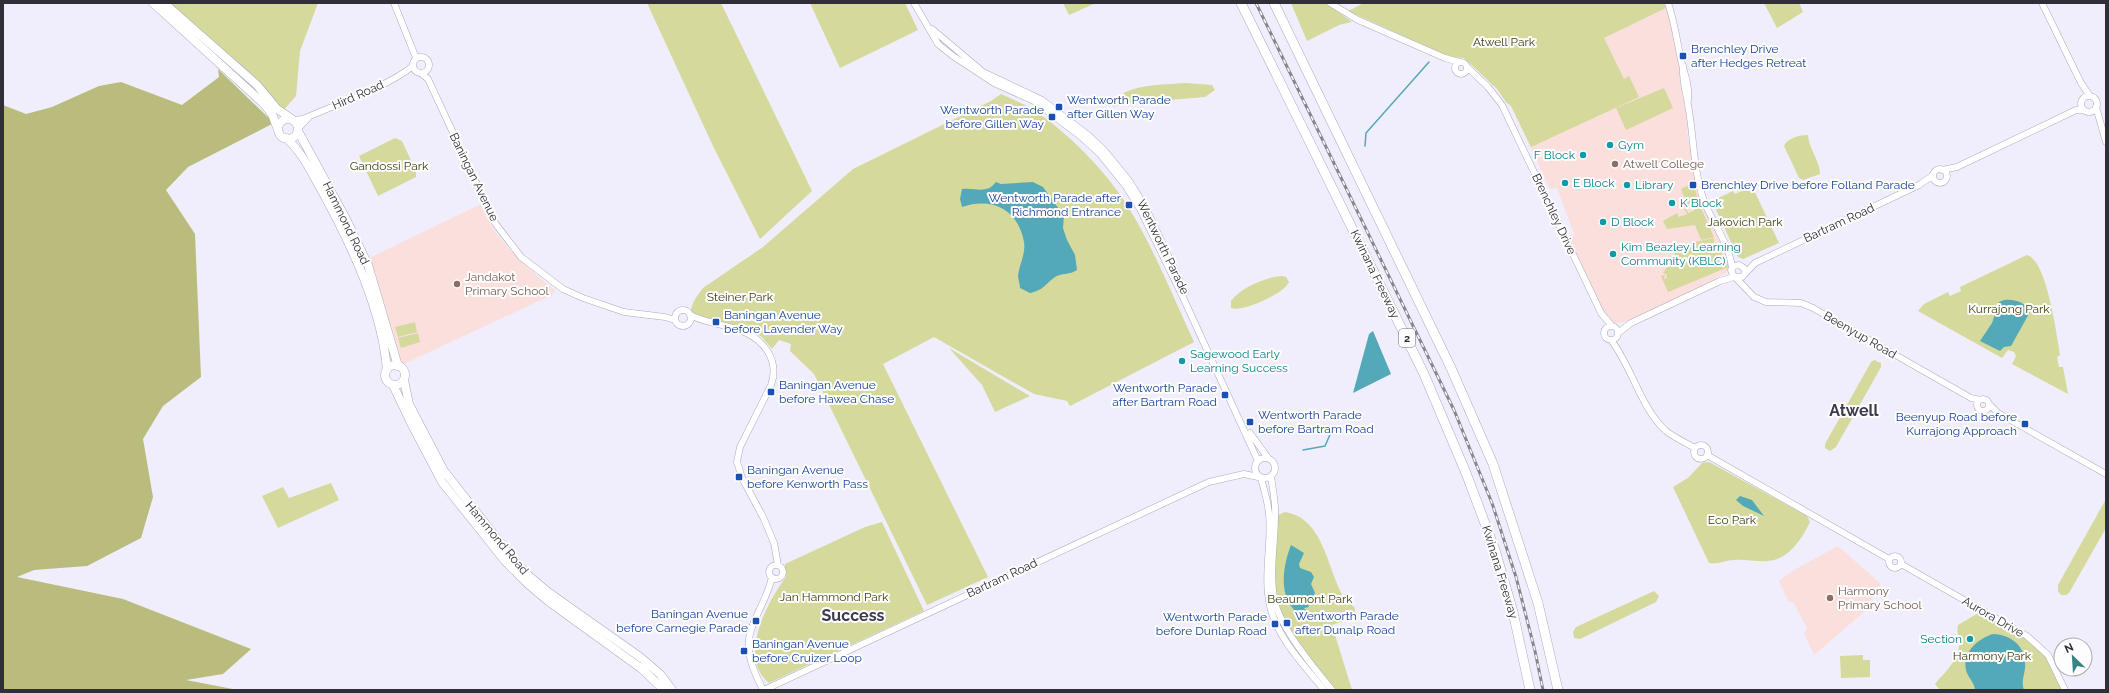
<svg xmlns="http://www.w3.org/2000/svg" width="2109" height="693" font-family="Raleway,sans-serif">
	<rect width="100%" height="100%" fill="#f0eefc"/>
	<path fill="#fadfdd" d="M1668,7L1674,32L1676,52L1679,61L1682,94L1689,128L1687,131L1697,190L1708,218L1725,251L1730,267L1726,273L1692,291L1629,321L1613,324L1605,315L1569,239L1568,235L1575,236L1557,188L1550,189L1511,106L1506,102L1497,89Z
		M481,204L492,227L507,247L540,278L555,290L552,295L393,369L361,262Z
		M1838,546L1881,584L1864,612L1814,655L1804,633L1807,628L1794,603L1788,601L1779,581L1794,570Z"/>
	<path fill="#d5d99c" d="M167,3H318L300,51L296,96L282,112Z
		M647,3H721L812,191L760,239L713,146Z
		M810,3H905L918,30L840,68Z
		M1063,3H1096L1069,15Z
		M1291,3H1326L1352,22L1339,25L1307,41Z
		M1364,3H1664L1666,8L1604,38L1624,79L1629,76L1639,97L1531,147L1511,106L1506,102L1497,89L1464,58L1450,57L1348,11Z
		M1764,3H1799L1803,12L1777,28Z
		M1186,83L1212,85L1215,90L1205,97L1122,104L1114,107L1112,105C1122,83 1165,85 1186,83Z
		M1664,88L1673,108L1626,130L1616,108Z
		M1001,94C1012,99 1024,104 1034,110C1069,134 1104,169 1127,205C1154,248 1173,297 1194,342L1070,406L1067,401L1034,394L934,337L883,364L988,577L927,605L814,374L790,351L791,344L779,340L772,349L762,337L746,328L694,316L691,313C691,303 697,296 703,288L763,247L853,169L991,101Z
		M1808,135C1809,149 1820,161 1820,174L1803,180L1799,178L1784,146C1787,138 1800,135 1808,135Z
		M395,138L402,141L416,171V177L378,196L359,156Z
		M1693,183L1701,208L1714,237L1701,240L1695,225L1667,229L1663,221L1677,213L1679,217L1687,214L1684,209L1686,208L1688,213L1695,210L1693,204L1688,206L1681,189Z
		M1752,186L1779,243L1743,259L1738,257L1712,201L1733,191L1735,194Z
		M1713,238L1716,251H1721L1728,266L1727,269L1726,268L1668,292L1661,276L1665,275L1664,279L1667,278L1666,274L1663,273L1675,254L1673,247Z
		M2027,255C2047,260 2057,337 2060,355L2057,357L2059,367H2063L2068,394L2012,364L2016,356L2014,352L2008,350L2002,358L1918,311L1924,304L1948,292L1950,296L1961,291L1960,287Z
		M1282,276L1286,277L1289,282C1285,293 1242,313 1231,308V301C1241,288 1266,277 1282,276Z
		M415,322L417,332L398,337L395,327Z
		M418,333L420,342L401,348L398,338Z
		M949,348L1030,396L995,412L982,385Z
		M1874,360L1881,363V367L1836,447L1830,451L1825,448V444L1871,362Z
		M1709,462L1807,516L1810,522C1802,539 1788,560 1768,561C1757,562 1745,559 1734,560C1726,560 1717,565 1709,563L1673,487L1688,478L1702,463Z
		M331,483L339,500L278,528L262,496L283,487L289,498Z
		M2106,499V528L2069,593L2066,595H2061L2058,591V585Z
		M1285,512C1324,518 1327,569 1344,598C1347,603 1352,604 1355,608V617L1332,625L1352,690H1335C1315,665 1288,638 1279,607C1271,579 1276,547 1277,518L1278,515Z
		M882,522L924,611L769,683C737,657 768,601 786,577L785,564L865,527Z
		M1654,591L1659,596L1656,602L1580,639L1574,638L1573,632L1576,627Z
		M1980,612L2026,638L2048,657L2064,690H1940L1935,684C1944,673 1957,662 1959,647C1960,639 1956,633 1958,625Z
		M1863,655V660H1870V677L1841,678L1840,656Z"/>
	<path fill="#b9bc7c" d="M218,69L274,123L188,167L166,190L195,234L201,377L163,406L143,439L153,497L141,538L87,566L34,570L17,577L123,599L251,649L223,674L186,680L238,690H3V105L26,114L52,107L99,86L121,82L182,105L219,77Z"/>
	<path fill="#53a9b7" d="M996,182L1001,184L1033,182L1043,187L1064,216L1063,228L1067,240L1075,255L1077,270C1070,275 1061,273 1055,277C1044,285 1044,290 1030,293L1020,288C1020,284 1018,279 1018,276C1019,265 1026,254 1024,242C1018,209 992,197 962,207L960,199L962,189C976,187 986,195 996,182Z
		M2004,300C2015,299 2025,302 2030,312L2011,346L2004,347L2000,351L1980,341L1992,323L1999,302Z
		M1373,331L1391,374L1353,393L1369,334Z
		M1740,496L1752,500L1764,516L1743,506L1736,500Z
		M1291,545L1304,553L1299,564L1300,568L1311,572L1314,577L1311,584L1315,593L1308,604L1309,607L1304,608L1309,614L1307,620H1304C1300,615 1294,611 1291,606C1279,589 1284,563 1291,545Z
		M1993,634C2013,635 2027,648 2025,668C2024,677 2021,682 2024,690H1975C1974,682 1970,680 1967,673C1960,654 1977,639 1993,634Z"/>
	<g fill="none" stroke-linecap="round" stroke-linejoin="round">
		<path stroke="#53a9b7" stroke-width="1.5" d="M1365,146L1366,133L1429,62
			M1303,450L1325,446L1332,430"/>
		<g stroke="#aca9c0" stroke-width="7">
			<path id="minor" d="M394,3L416,58
				M914,3L938,44L953,56L994,83L1034,101L1079,135L1100,154L1125,185L1140,209L1181,293L1258,461
				M1330,3L1358,20L1445,58L1459,62
				M1668,3C1675,23 1677,43 1682,64C1686,79 1689,84 1688,100
				M2042,3L2081,83L2090,96
				M932,29L983,72L1042,100L1088,135L1104,150L1130,182L1145,206L1185,292
				M413 65a8 8 0 1 1 16 0a8 8 0 1 1-16 0Z
				M1455 68a6 6 0 1 1 12 0a6 6 0 1 1-12 0Z
				M1683,66C1682,80 1686,91 1688,105C1694,136 1693,171 1704,201C1713,224 1729,243 1732,268
				M1467,67L1488,87L1502,105L1601,313L1612,326
				M421,73L428,79L495,223L521,257L563,289L583,298L624,312L665,317L675,320
				M2081 104a8 8 0 1 1 16 0a8 8 0 1 1-16 0Z
				M2096,107L2106,142
				M294,120L303,119C335,105 387,87 413,66
				M298,129L308,118
				M1933 176a7 7 0 1 1 14 0a7 7 0 1 1-14 0Z
				M1942,170L1957,167L2076,110H2084
				M1745,273L1744,268L1739,265L1734,266L1731,270L1734,277H1742L1755,263L1919,185L1933,175
				M1736,278L1754,297L1766,302L1801,303L1813,308L1971,398L1980,400
				M675 318a8 8 0 1 1 16 0a8 8 0 1 1-16 0Z
				M690,315C716,328 751,324 768,352C774,362 775,374 771,385L740,447L737,462L742,478L763,517L774,543L778,565
				M1604 333a7 7 0 1 1 14 0a7 7 0 1 1-14 0Z
				M1618,333L1631,323L1720,281L1734,277
				M1611,340C1632,367 1640,407 1666,431C1675,438 1686,443 1695,448
				M1977 405a6 6 0 1 1 12 0a6 6 0 1 1-12 0Z
				M1989,404L1998,413L2106,474
				M1250,433L1268,458
				M1694 452a7 7 0 1 1 14 0a7 7 0 1 1-14 0Z
				M1707,455L1889,559
				M1255 468a10 10 0 1 1 20 0a10 10 0 1 1-20 0Z
				M1271,477C1273,490 1276,504 1275,517C1275,545 1268,578 1276,606C1284,632 1314,668 1332,690
				M1261,478C1264,490 1268,502 1269,514C1272,544 1263,576 1270,606C1277,638 1304,665 1324,690
				M1889 562a6 6 0 1 1 12 0a6 6 0 1 1-12 0Z
				M1901,564L2027,636L2048,655L2065,690
				M769 572a7 7 0 1 1 14 0a7 7 0 1 1-14 0Z
				M763,690C754,672 744,651 751,630C757,612 768,596 772,577
				M764,690L1209,482L1244,474L1258,477"/>
		</g>
		<g stroke="#aca9c0" stroke-width="9">
			<path id="major" d="M153,3L263,103L272,114L278,130
				M164,3L257,85L277,109L292,119
				M278 129a10 10 0 1 1 20 0a10 10 0 1 1-20 0Z
				M298,131L346,219L368,265L398,366
				M286,138C303,153 311,172 322,191C351,244 382,309 387,370
				M385 375a10 10 0 1 1 20 0a10 10 0 1 1-20 0Z
				M404,380L409,404L444,471L514,560L529,576L548,592L640,657L660,674L672,690
				M393,385L412,425L442,482L505,561L528,584L548,601L642,669L664,690"/>
		</g>
		<g stroke="#aca9c0" stroke-width="10">
			<path id="highway" d="M1241,3L1424,374L1466,473L1495,550L1513,612L1530,690
				M1274,3L1451,368L1493,464L1538,603L1558,690"/>
		</g>
		<use href="#minor" stroke="#fff" stroke-width="6"/>
		<use href="#major" stroke="#fff" stroke-width="8"/>
		<use href="#highway" stroke="#fff" stroke-width="9"/>
		<g stroke="#868590" stroke-width="3">
			<path id="rail" d="M1256,3L1454,410L1492,503L1516,577L1535,651L1543,690"/>
		</g>
		<use href="#rail" stroke="#fdfdfd" stroke-width="1.5" stroke-dasharray="4.5" stroke-linecap="butt"/>
	</g>
	<g fill="#1a4fb4" stroke="#fdfdfd" stroke-width="1.5">
		<rect x="1679" y="52" width="8" height="8" rx="2"/>
		<rect x="1055" y="103" width="8" height="8" rx="2"/>
		<rect x="1048" y="113" width="8" height="8" rx="2"/>
		<rect x="1689" y="181" width="8" height="8" rx="2"/>
		<rect x="1125" y="201" width="8" height="8" rx="2"/>
		<rect x="712" y="318" width="8" height="8" rx="2"/>
		<rect x="767" y="388" width="8" height="8" rx="2"/>
		<rect x="1221" y="391" width="8" height="8" rx="2"/>
		<rect x="1246" y="418" width="8" height="8" rx="2"/>
		<rect x="2021" y="420" width="8" height="8" rx="2"/>
		<rect x="735" y="473" width="8" height="8" rx="2"/>
		<rect x="752" y="617" width="8" height="8" rx="2"/>
		<rect x="1283" y="619" width="8" height="8" rx="2"/>
		<rect x="1271" y="620" width="8" height="8" rx="2"/>
		<rect x="740" y="647" width="8" height="8" rx="2"/>
	</g>
	<g fill="#0f9aa8" stroke="#fdfdfd" stroke-width="1.5">
		<circle cx="1610" cy="145" r="4"/>
		<circle cx="1583" cy="155" r="4"/>
		<circle cx="1565" cy="183" r="4"/>
		<circle cx="1627" cy="185" r="4"/>
		<circle cx="1672" cy="203" r="4"/>
		<circle cx="1603" cy="222" r="4"/>
		<circle cx="1613" cy="254" r="4"/>
		<circle cx="1182" cy="361" r="4"/>
		<circle cx="1970" cy="639" r="4"/>
	</g>
	<g fill="#8d6e63" stroke="#fdfdfd" stroke-width="1.5">
		<circle cx="1615" cy="164" r="4"/>
		<circle cx="457" cy="284" r="4"/>
		<circle cx="1830" cy="598" r="4"/>
	</g>
	<g text-anchor="middle" dominant-baseline="central" stroke-width="4" stroke-linejoin="round" paint-order="stroke">
		<rect fill="#fdfdfd" stroke="#6e6d73" stroke-width="1" x="1399" y="329" width="16" height="18" rx="3"/>
		<g font-size="11" font-weight="bold" fill="#302f38">
			<text x="1407" y="338">2</text>
		</g>
		<g font-size="12" fill="#424312" stroke="#fdfdfd">
			<text x="1504" y="42">Atwell Park</text>
			<text x="389" y="166">Gandossi Park</text>
			<text x="1745" y="222">Jakovich Park</text>
			<text x="740" y="297">Steiner Park</text>
			<text x="2009" y="309">Kurrajong Park</text>
			<text x="1732" y="520">Eco Park</text>
			<text x="834" y="597">Jan Hammond Park</text>
			<text x="1310" y="599">Beaumont Park</text>
			<text x="1992" y="656">Harmony Park</text>
		</g>
		<g font-size="12" fill="#164399" stroke="#fdfdfd" text-anchor="start">
			<text x="1691" y="49">Brenchley Drive<tspan x="1691" dy="14">after Hedges Retreat</tspan></text>
			<text x="1067" y="100">Wentworth Parade<tspan x="1067" dy="14">after Gillen Way</tspan></text>
			<text x="1044" y="110" text-anchor="end">Wentworth Parade<tspan x="1044" dy="14">before Gillen Way</tspan></text>
			<text x="1701" y="185">Brenchley Drive before Folland Parade</text>
			<text x="1121" y="198" text-anchor="end">Wentworth Parade after<tspan x="1121" dy="14">Richmond Entrance</tspan></text>
			<text x="724" y="315">Baningan Avenue<tspan x="724" dy="14">before Lavender Way</tspan></text>
			<text x="779" y="385">Baningan Avenue<tspan x="779" dy="14">before Hawea Chase</tspan></text>
			<text x="1217" y="388" text-anchor="end">Wentworth Parade<tspan x="1217" dy="14">after Bartram Road</tspan></text>
			<text x="1258" y="415">Wentworth Parade<tspan x="1258" dy="14">before Bartram Road</tspan></text>
			<text x="2017" y="417" text-anchor="end">Beenyup Road before<tspan x="2017" dy="14">Kurrajong Approach</tspan></text>
			<text x="747" y="470">Baningan Avenue<tspan x="747" dy="14">before Kenworth Pass</tspan></text>
			<text x="748" y="614" text-anchor="end">Baningan Avenue<tspan x="748" dy="14">before Carnegie Parade</tspan></text>
			<text x="1295" y="616">Wentworth Parade<tspan x="1295" dy="14">after Dunalp Road</tspan></text>
			<text x="1267" y="617" text-anchor="end">Wentworth Parade<tspan x="1267" dy="14">before Dunlap Road</tspan></text>
			<text x="752" y="644">Baningan Avenue<tspan x="752" dy="14">before Cruizer Loop</tspan></text>
		</g>
		<g font-size="12" fill="#302f38" stroke="#fdfdfd">
			<text transform="translate(358 95) rotate(-24)">Hird Road</text>
			<text transform="translate(474 177) rotate(64)">Baningan Avenue</text>
			<text transform="translate(1554 214) rotate(65)">Brenchley Drive</text>
			<text transform="translate(346 223) rotate(64)">Hammond Road</text>
			<text transform="translate(1839 223) rotate(-25)">Bartram Road</text>
			<text transform="translate(1163 247) rotate(64)">Wentworth Parade</text>
			<text transform="translate(1375 274) rotate(64)">Kwinana Freeway</text>
			<text transform="translate(1860 335) rotate(30)">Beenyup Road</text>
			<text transform="translate(497 538) rotate(50)">Hammond Road</text>
			<text transform="translate(1500 572) rotate(73)">Kwinana Freeway</text>
			<text transform="translate(1002 578) rotate(-25)">Bartram Road</text>
			<text transform="translate(1993 617) rotate(30)">Aurora Drive</text>
		</g>
		<g font-size="12" fill="#0d838f" stroke="#fdfdfd" text-anchor="start">
			<text x="1618" y="145">Gym</text>
			<text x="1575" y="155" text-anchor="end">F Block</text>
			<text x="1573" y="183">E Block</text>
			<text x="1635" y="185">Library</text>
			<text x="1680" y="203">K Block</text>
			<text x="1611" y="222">D Block</text>
			<text x="1621" y="247">Kim Beazley Learning<tspan x="1621" dy="14">Community (KBLC)</tspan></text>
			<text x="1190" y="354">Sagewood Early<tspan x="1190" dy="14">Learning Success</tspan></text>
			<text x="1962" y="639" text-anchor="end">Section</text>
		</g>
		<g font-size="12" fill="#785e54" stroke="#fdfdfd" text-anchor="start">
			<text x="1623" y="164">Atwell College</text>
			<text x="465" y="277">Jandakot<tspan x="465" dy="14">Primary School</tspan></text>
			<text x="1838" y="591">Harmony<tspan x="1838" dy="14">Primary School</tspan></text>
		</g>
		<g font-size="16" font-weight="bold" fill="#3d3a4d" stroke="#fdfdfd">
			<text x="1854" y="410">Atwell</text>
			<text x="853" y="615">Success</text>
		</g>
	</g>
	<rect width="2109" height="693" fill="none" stroke="#302f38" stroke-width="8"/>
	<g transform="translate(2073 657) rotate(335)"><circle r="19" fill="#fdfdfd" stroke="#ababae"/>
	<path d="M0-3L7 15L0 10L-7 15Z" fill="#3a8383"/>
	<text y="-6" font-size="11" font-weight="bold" text-anchor="middle" fill="#302f38">N</text>
	</g>
</svg>
